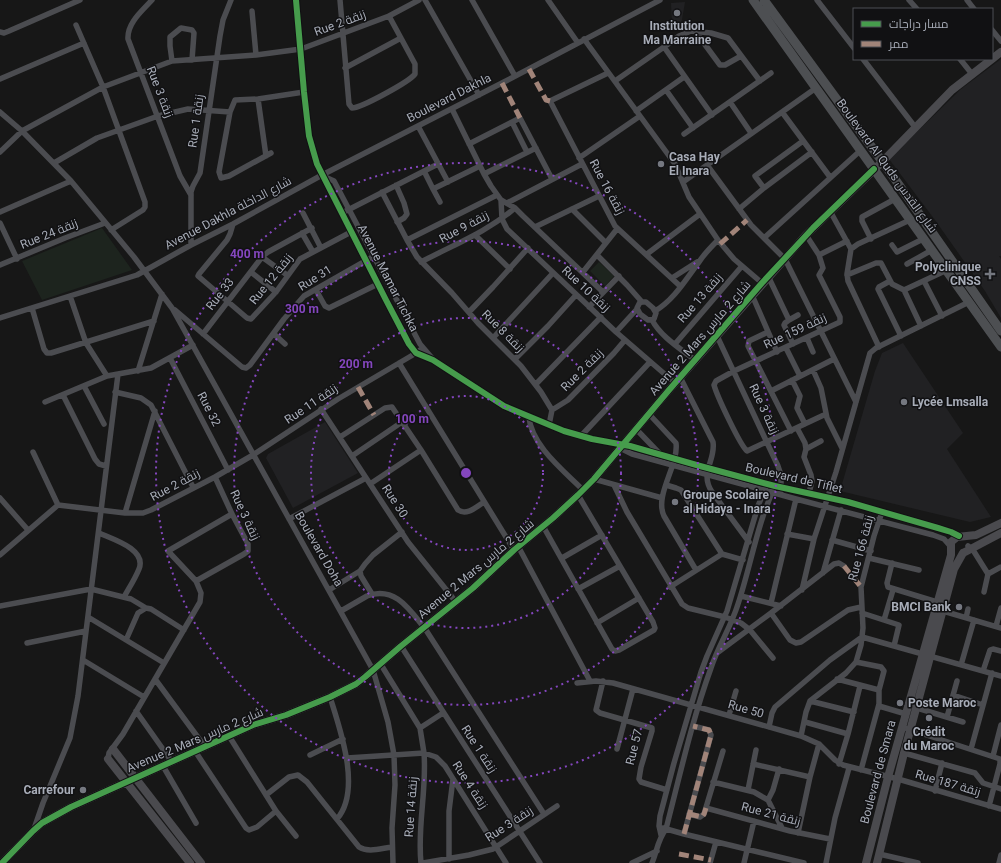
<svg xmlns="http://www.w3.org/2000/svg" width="1001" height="863" font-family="Roboto,Cairo,sans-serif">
	<rect width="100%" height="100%" fill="#171717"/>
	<path fill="#212123" d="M685,2L681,25L672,23L671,3Z
		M1001,59V256H999L1001,259V318L985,291L935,220L889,159L961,89Z
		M903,343L963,433L947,449L991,517L970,522L840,491L875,371L882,353Z
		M325,422L358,473L293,508L266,458L268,454Z"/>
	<path fill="#1d241e" d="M102,228L132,270L42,300L22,261Z
		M599,262L614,276L605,286L590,271Z"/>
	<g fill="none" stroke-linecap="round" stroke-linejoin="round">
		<path stroke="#4b4c50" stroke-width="5.5" d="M152,0C142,11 127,23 128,39L180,176L191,195
			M296,0L304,92L309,136L317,164L386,300L409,344L416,353L433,360L504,406L564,431L592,439L630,446L700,466L775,486L848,502L938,528L951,532L959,536
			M340,0L349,104L352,108C361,108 409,82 415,74V64L389,16
			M425,0L479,95
			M472,0L515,76
			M548,0L578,43
			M817,0L854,48
			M909,0L917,9
			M967,0L974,9
			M252,11L256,55
			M76,25L103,87L145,202V207L143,210L111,230
			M992,30L1001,41
			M695,31L720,65H725L741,56
			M0,32L4,33L9,31L80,0
			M584,39L675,164L689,197L718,240L734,259L762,283
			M664,47L712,115
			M863,59L915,127
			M960,59L972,74
			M172,61L170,46V37L181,28L192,30L194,33L192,60
			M345,68L401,38
			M608,73L550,101L615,226L680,286
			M0,79L84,43
			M615,81L664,47L679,36L691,31L711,33L728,38L760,81
			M666,90L693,128
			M258,99L266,156
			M730,102L751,133
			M452,109L484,174L491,186L501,200L515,208L523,216L603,292
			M636,111L684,77
			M0,112L22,131L71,181L134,257L172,308L373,670L388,722L394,755L395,785L392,828L393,863
			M230,112L219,172L221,178L229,176L271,153
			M782,112L830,177
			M512,122L527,152
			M418,126L448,182
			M684,134L771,73
			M469,144L520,118L552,179
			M0,152L22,131L103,87L172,61L256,55L301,49L389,16L419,0
			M579,158L640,116
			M54,163L97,138L158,116L188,109L230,112L235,100L258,99L304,92
			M707,165L751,225L785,259L856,402
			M424,171L433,189L480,166
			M484,174L536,148
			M323,176L334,181L420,344L432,358
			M683,182L816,88
			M396,185L404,203L407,214L404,218L397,222
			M764,188L755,176L803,141
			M433,189L440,202
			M382,192L407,240L417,257L452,293L478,323L521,366L541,392L552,410L549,425
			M501,200L502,219L507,229L616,332L675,383
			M507,203L582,164
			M572,209L606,243
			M739,209L764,188L812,152
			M830,211L851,249L847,274L848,281L879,347
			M0,212L71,181
			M303,213L321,248
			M342,213L438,164
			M0,223L17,259
			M233,224L230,234L227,240L199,274L198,276L247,318L251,319L276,292L300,259L351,232
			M535,227L599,196
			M302,233L313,252
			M475,235L510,269
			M806,235L819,255L823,268L819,275L840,317V322L734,371L716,381L714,385C717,396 740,445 747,451L826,414
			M764,238L861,150
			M871,239L862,221V217L895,199
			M407,240L497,195
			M191,245V192L193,186L200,173L220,36L223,20L231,0
			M892,245L897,252L923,239
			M851,249L858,244L910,220
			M647,254L700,214
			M597,255L627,285L642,302
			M819,255L847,241
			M262,257L287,275
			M421,262C453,245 487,232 515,208
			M907,264L932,250
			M0,265L65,238L105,223
			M251,272L276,292
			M583,272L617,229
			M847,275L876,263H881L892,284L904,290L921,326
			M768,276L789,320L785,323L784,325L793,344
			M672,278L697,262
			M890,281L879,287L878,289L901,336
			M924,281L942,316
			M316,290L325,306L329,308L378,284
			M904,290L947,270
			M752,295L777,352
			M70,296L86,343L107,376
			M640,302H646L653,308L656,313L654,319L648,320L640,314L637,308Z
			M589,307L619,276
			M32,308L44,349L47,353H51L154,321
			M175,310L242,367L246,368L250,365L284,319L304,296L374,256
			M655,311C674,300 686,279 699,262C704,254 711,247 718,240
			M469,312L493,287L528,248
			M0,318L137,275L191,245L233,224L322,175L502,83L660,0
			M652,320C661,337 681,349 695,360
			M789,320L798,315
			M616,332L637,309
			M768,332L749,341L748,346L791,431
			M203,334L262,257L268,252L312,228
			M274,334L285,344
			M717,336L778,466L781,475V491
			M493,338L553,273
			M807,338L813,352
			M675,344L742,266
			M786,348L800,376
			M170,358L228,470
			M515,359L548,326L576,295
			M399,363L514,550
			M813,370L821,388L827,418L842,448
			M138,371L162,294
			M680,377L713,442C716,461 699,472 712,492L749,542
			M792,380L800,396L797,408L805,424
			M536,384L601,317
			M84,386L104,424
			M771,391L834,359
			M115,392L141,398L151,405L193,487
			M63,395L95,459L99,464L106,466
			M45,402L107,376L151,368L193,345
			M321,409L408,542L456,602
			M552,410L568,400L614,353L625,340
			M649,414L676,443C679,465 654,495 664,516L696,570
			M529,417C531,445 564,471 583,490
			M797,428L805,443L806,449L804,457L811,475L812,481L809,493
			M636,429L661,455
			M581,436L650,362
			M340,437L385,408L392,407L421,450L458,510C467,516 476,507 484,502
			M618,447L632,454L796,499L933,535L944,539L951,547
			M806,449L821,441
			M33,452L58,505
			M352,456L402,422
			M594,479L662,498
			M370,484L421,450
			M614,485L627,512L682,604L688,608L725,617L741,623L750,630L773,658
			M666,485L676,488L681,490L722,554
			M0,498L28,530
			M125,513L155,411
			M289,519L366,478
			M543,526L612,649L615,651L619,650L654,630L655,628L653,622L578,495
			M99,533C112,539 147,549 139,569C135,579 129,588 124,597
			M787,534L814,539
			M832,540L871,551
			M518,546L590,681
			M968,546L973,550L988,574
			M722,554L743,560
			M0,555L58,505L125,513H143L151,510L215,477L253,455L338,399L411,356L423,348
			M562,558L602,535
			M869,558L919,570
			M892,563L887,583L888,587L937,602
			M360,571L361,576L372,594
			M823,573L841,510
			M196,581L244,554L248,551V544L232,514L215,477
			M670,587L722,554
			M578,589L620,566
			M329,590L360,571L365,564L373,555L402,532
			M802,590L814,539L836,472L870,353L876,348L969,302
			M984,592L988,574L1001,567
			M741,596L781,606
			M771,603L796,499
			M0,606L91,589L131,599L146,608
			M341,611L367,596C393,586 408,607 422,625
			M943,611L1001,628
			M771,613L790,640L796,643L801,642L848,610L861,607
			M862,613L899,625L894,646
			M88,617L164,663
			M966,618L968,609
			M884,620L893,590
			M597,623L639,598
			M996,626L1001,608
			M424,627L544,814
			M126,640L138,613L146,608L151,609L184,630
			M27,643L86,631
			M401,646L540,863
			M717,653L771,613L834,564L839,563L844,566
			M83,660L144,697
			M856,662L881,667L884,671L879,690V704L861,770
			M380,663L420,728L424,753L436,757L445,766L506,863
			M961,665L974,620
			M983,671L990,650L993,649L1001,651
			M155,679L205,747
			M837,679L879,690
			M603,681L596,710L600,713L652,728V731L641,767L639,779L641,782L667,790
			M577,683L596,681L613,683L801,736L819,744L835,760L843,765L898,779L1001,809
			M953,695L983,705
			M330,697C340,729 362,790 337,819
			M810,701L854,712
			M879,706L906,714
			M917,708L963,722
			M136,711L172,762
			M729,715L736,691
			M947,717L957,681
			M805,722L848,734
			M769,727L772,713L775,707L830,660L862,637L1001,676
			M902,727L1000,759V764L989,806
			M420,728L443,713
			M229,736L276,811L296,836
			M801,736L806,712L810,701L846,673L856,662L861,645L863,628L861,587L874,536L882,512
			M617,749L633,689
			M971,749L992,673
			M195,751L246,828L249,830L257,827L276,811
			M904,753L975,773L983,783L1001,789
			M310,755L343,739
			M993,756L1001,725
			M347,758L424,753C427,790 417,827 421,863
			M108,759L109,753L123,734L200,602L201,593L196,581L168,551L232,514
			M753,764L810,777
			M839,764L848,734L860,686
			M163,766L196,823
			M779,769L773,790L768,800L782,828
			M713,782L754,792L768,800
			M748,790L756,750
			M935,791L942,763
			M266,795L289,777L298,775L307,782L359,847C368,853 382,848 392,847
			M706,808L790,831L830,839
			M689,814L700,817L704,814L723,751
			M663,828L684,834L804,863
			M34,829L43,803L70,738L78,696L118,374
			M798,833L810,777L819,744
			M684,834L711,735L709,730L693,726
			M661,835L659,826L660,816L674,763L701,672L707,656L727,611L758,506L767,484
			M879,854L918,863
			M449,859V811L453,779
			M423,863L469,855L493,849L557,806
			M632,863L657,851
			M652,863C657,851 658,839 666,829C680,775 692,720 711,668C718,646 731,627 738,604C751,565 757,524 775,486
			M710,863L716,842
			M744,863L754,821
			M826,863L835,818L849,768
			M999,863L1001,855"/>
		<path stroke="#4a4a4e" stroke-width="8" d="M992,59L1001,52
			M965,552L1001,533
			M113,749L201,863
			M108,759L190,863
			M2,863L33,831L42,823L71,807L253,725L286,715L330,697L356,684L365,677L401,646L473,588L514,550L553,518L578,495L594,479L669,390L806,235L882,162L952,90L992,59
			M866,863L888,777L951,555V542L957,537L976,535L1001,523
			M877,863L904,753L954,569L963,553"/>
		<path stroke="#4d4f52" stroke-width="9" d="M753,0L1001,347
			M764,0L890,172L1001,331"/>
		<path stroke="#a18479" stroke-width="5" stroke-dasharray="10 5" stroke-linecap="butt" d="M529,69L546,100L550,101
			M502,83L520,118
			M720,244L747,220
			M358,387L374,415
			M844,566L861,587
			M689,814L702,817L704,814L706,808
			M684,834L711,735L709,730L693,726
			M679,854L711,860"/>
		<g stroke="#111113" stroke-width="8">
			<path id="cycleway" d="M296,0L304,92L309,136L317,164L386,300L409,344L416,353L433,360L504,406L564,431L592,439L630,446L700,466L775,486L848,502L938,528L951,532L959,536
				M2,863L33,831L42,823L71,807L253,725L286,715L330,697L356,684L365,677L401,646L473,588L514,550L553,518L578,495L594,479L669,390L762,283L813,228L874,169"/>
		</g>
		<use href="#cycleway" stroke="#469c4c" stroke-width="6"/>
	</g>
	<g fill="none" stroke="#8446be" stroke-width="2" stroke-dasharray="2 4">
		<circle cx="466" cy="473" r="77"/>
		<circle cx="466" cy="473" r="155"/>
		<circle cx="466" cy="473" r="232"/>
		<circle cx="466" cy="473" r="310"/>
	</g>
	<g fill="#757880" stroke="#111113" stroke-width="1.5">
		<circle cx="677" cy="13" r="4"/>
		<circle cx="661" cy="164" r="4"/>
		<path d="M988 268h4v4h4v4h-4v4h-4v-4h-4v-4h4z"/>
		<circle cx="904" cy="402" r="4"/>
		<circle cx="675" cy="502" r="4"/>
		<circle cx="959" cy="607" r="4"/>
		<circle cx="900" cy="703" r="4"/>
		<circle cx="929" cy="718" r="4"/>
		<circle cx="83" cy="790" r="4"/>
	</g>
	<g text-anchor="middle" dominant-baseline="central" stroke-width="3" stroke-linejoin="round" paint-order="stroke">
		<g font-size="12" fill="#a8adb8" stroke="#111113">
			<text transform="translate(340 23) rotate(-20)">Rue 2 زنقة</text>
			<text transform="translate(160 92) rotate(69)">Rue 3 زنقة</text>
			<text transform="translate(449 98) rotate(-27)">Boulevard Dakhla</text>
			<text transform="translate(196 121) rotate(-82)">Rue 1 زنقة</text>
			<text transform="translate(887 166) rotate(54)">Boulevard Al Quds شارع القدس</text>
			<text transform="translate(607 187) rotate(62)">Rue 16 زنقة</text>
			<text transform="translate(228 213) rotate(-28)">Avenue Dakhla شارع الداخلة</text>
			<text transform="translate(464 227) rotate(-28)">Rue 9 زنقة</text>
			<text transform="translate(49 234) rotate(-22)">Rue 24 زنقة</text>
			<text transform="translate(315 278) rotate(-32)">Rue 31</text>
			<text transform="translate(388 278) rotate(63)">Avenue Mamar Tichka</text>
			<text transform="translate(271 279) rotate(-51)">Rue 12 زنقة</text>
			<text transform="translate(586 289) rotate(43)">Rue 10 زنقة</text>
			<text transform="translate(220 294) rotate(-52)">Rue 33</text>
			<text transform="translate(700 298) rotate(-49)">Rue 13 زنقة</text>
			<text transform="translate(503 331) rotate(45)">Rue 8 زنقة</text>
			<text transform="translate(795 331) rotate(-25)">Rue 159 زنقة</text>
			<text transform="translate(700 338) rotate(-49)">Avenue 2 Mars شارع 2 مارس</text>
			<text transform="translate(582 370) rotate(-45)">Rue 2 زنقة</text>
			<text transform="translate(311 404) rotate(-34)">Rue 11 زنقة</text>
			<text transform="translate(209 409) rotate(63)">Rue 32</text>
			<text transform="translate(764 409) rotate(65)">Rue 3 زنقة</text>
			<text transform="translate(794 478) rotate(13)">Boulevard de Tiflet</text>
			<text transform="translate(175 485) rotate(-28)">Rue 2 زنقة</text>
			<text transform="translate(395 501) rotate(57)">Rue 30</text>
			<text transform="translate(245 515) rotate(65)">Rue 3 زنقة</text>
			<text transform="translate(861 548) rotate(-75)">Rue 166 زنقة</text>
			<text transform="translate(319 549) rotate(60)">Boulevard Doha</text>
			<text transform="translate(476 569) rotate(-40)">Avenue 2 Mars شارع 2 مارس</text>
			<text transform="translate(746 709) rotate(16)">Rue 50</text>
			<text transform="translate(195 740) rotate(-23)">Avenue 2 Mars شارع 2 مارس</text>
			<text transform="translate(634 747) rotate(-76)">Rue 57</text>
			<text transform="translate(479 749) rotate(57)">Rue 1 زنقة</text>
			<text transform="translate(878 772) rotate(-75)">Boulevard de Smara</text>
			<text transform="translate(948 783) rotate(16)">Rue 187 زنقة</text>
			<text transform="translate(470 785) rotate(57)">Rue 4 زنقة</text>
			<text transform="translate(411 807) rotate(-86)">Rue 14 زنقة</text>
			<text transform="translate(771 814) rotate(15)">Rue 21 زنقة</text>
			<text transform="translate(509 824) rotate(-33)">Rue 3 زنقة</text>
		</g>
		<g font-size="12" font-weight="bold" fill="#a8adb8" stroke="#111113" text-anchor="start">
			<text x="677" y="26" text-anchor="middle">Institution<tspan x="677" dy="14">Ma Marraine</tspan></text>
			<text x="669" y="157">Casa Hay<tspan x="669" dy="14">El Inara</tspan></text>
			<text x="981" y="267" text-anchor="end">Polyclinique<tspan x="981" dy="14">CNSS</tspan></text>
			<text x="912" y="402">Lycée Lmsalla</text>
			<text x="683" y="495">Groupe Scolaire<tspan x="683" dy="14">al Hidaya - Inara</tspan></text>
			<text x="951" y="607" text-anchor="end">BMCI Bank</text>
			<text x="908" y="703">Poste Maroc</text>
			<text x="929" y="732" text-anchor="middle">Crédit<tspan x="929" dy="14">du Maroc</tspan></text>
			<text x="75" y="790" text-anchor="end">Carrefour</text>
		</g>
	</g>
	<circle cx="466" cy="473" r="6" fill="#8446be" stroke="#111113" stroke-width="2"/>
	<g font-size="12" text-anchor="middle" font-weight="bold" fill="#8446be" stroke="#111113" stroke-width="3" stroke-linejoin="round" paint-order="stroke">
		<text x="247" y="258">400 m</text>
		<text x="302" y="313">300 m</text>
		<text x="356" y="368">200 m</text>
		<text x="412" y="423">100 m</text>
	</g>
	<rect x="853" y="8" width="140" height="52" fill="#111113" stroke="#4d4f55"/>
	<rect x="861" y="21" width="20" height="6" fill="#469c4c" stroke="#4d4f55"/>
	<text x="889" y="28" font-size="12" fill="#a8adb8">مسار دراجات</text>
	<rect x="861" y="41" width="20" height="6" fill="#a18479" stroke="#4d4f55"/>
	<text x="889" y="48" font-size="12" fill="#a8adb8">ممر</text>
</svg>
